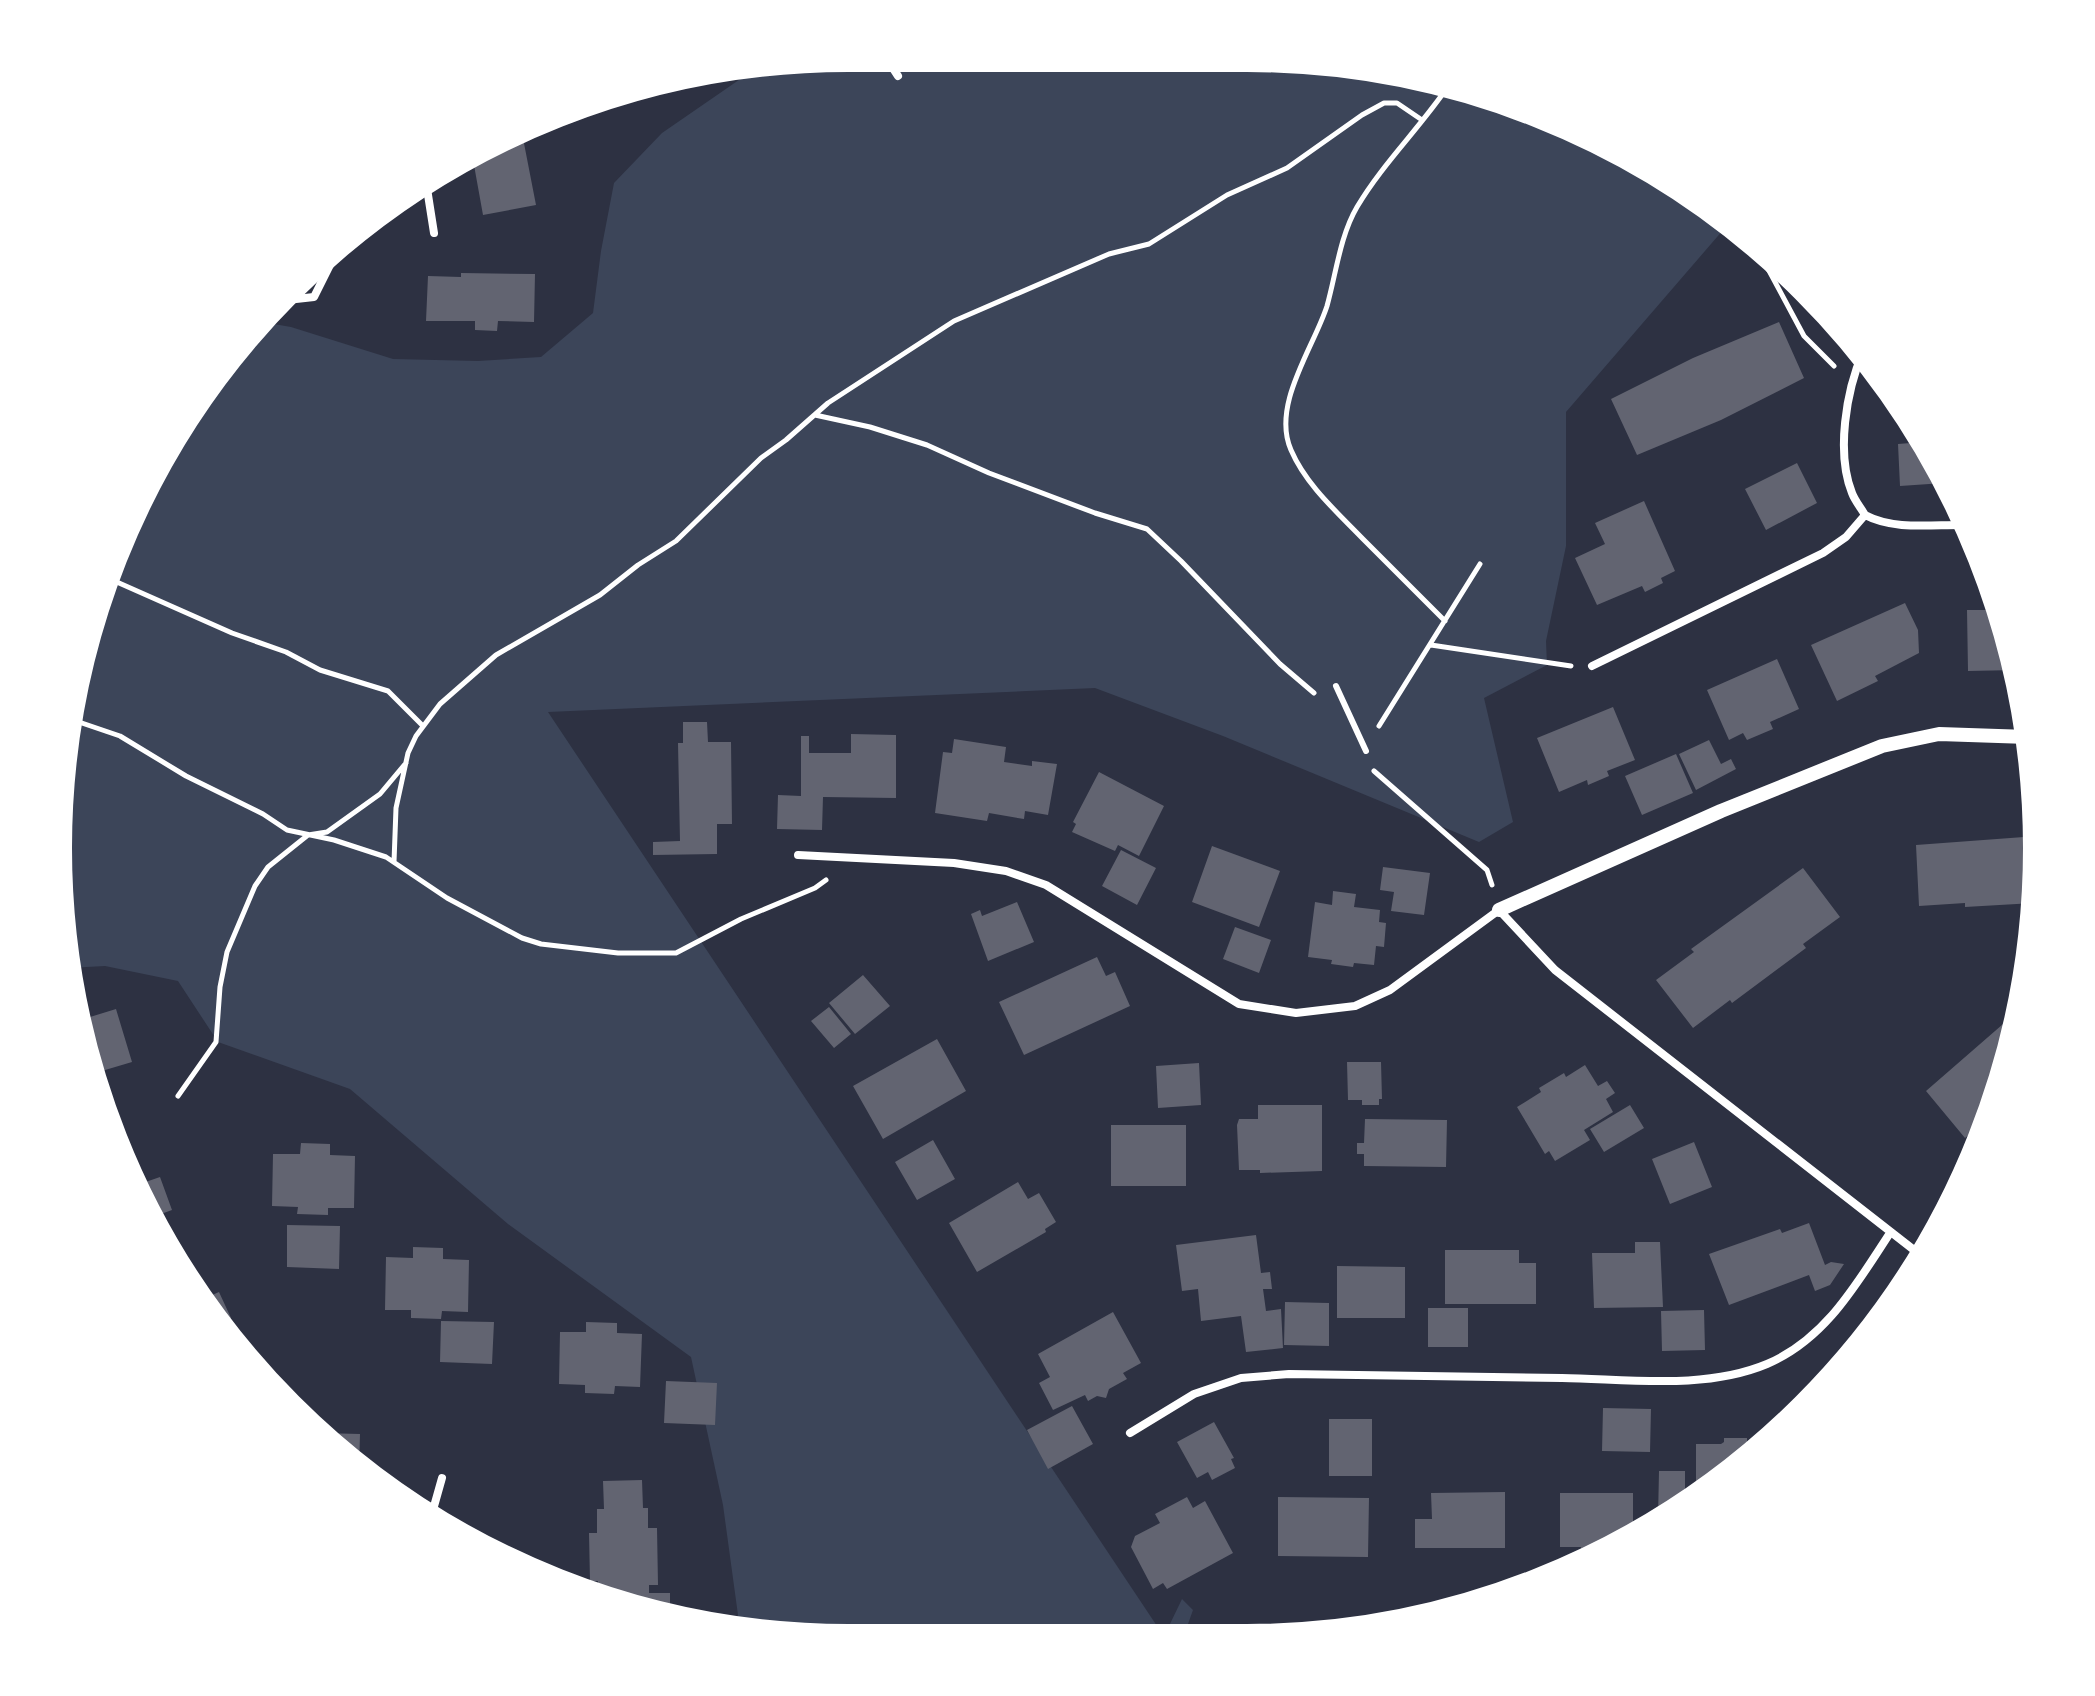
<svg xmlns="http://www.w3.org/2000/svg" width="2095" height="1696" font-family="Poppins,sans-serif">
	<rect width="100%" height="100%" fill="#2d3142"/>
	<path fill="#3c4559" d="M848,56L1299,58L1402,71L1550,116L1687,189L1730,222L1566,412V546L1546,641L1547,665L1484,698L1513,822L1479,842L1223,736L1095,688L548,712L1157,1626H1169L1182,1599L1193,1610L1183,1638H797L734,1628L738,1615L723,1505L691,1357L508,1224L350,1089L218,1042L178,981L105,966L68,968L56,848L83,643L162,452L262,322L291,327L393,359L478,361L541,357L593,313L601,251L614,183L662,133L749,73L763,67Z"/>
	<path fill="#626471" d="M522,133L536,205L483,215L472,154Z
		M416,190L419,200L395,206Z
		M461,273L535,274L534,322L498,321L497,331L475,330V321H426L428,276L461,277Z
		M1779,322L1804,378L1721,420L1637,455L1611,399L1693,358Z
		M1923,442L1943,475L1944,483L1900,486L1898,444Z
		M1797,463L1817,503L1766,530L1745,489Z
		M1644,501L1675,571L1661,578L1663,583L1645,592L1642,586L1597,605L1575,558L1605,544L1595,523Z
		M1905,603L1918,630L1919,653L1875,676L1878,681L1837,701L1811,645Z
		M1967,610H2000L2012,643L2016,670L1968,671Z
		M1777,659L1799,709L1770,722L1773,729L1747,740L1743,733L1729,740L1707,690Z
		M1613,707L1635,760L1607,771L1609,776L1588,785L1587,780L1559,792L1537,738Z
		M683,722H707L708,742H731L732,824H717V854L653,855V842L680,841L678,743H683Z
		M851,734L896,735V798L823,797L822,830L777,829L778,795L801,796V736H809V753H851Z
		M954,739L1006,747L1004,762L1032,766V761L1057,764L1048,815L1025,811L1024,819L989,813L987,821L935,813L943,752L952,753Z
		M1709,740L1721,764L1731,759L1736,769L1696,790L1679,754Z
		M1676,754L1693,793L1642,815L1625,776Z
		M1099,772L1164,806L1139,856L1118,845L1115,851L1072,832L1076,824L1073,822Z
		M2036,836L2034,903L1965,907V903L1919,906L1916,845Z
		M1212,846L1280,871L1259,927L1192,902Z
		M1121,850L1156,868L1137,905L1102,886Z
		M1383,867L1430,873L1424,915L1391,911L1394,892L1380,890Z
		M1803,868L1840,917L1803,944L1806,948L1732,1003L1730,1000L1693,1028L1656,980L1694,952L1691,949Z
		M1333,891L1356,894L1354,907L1380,910L1379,922L1386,923L1384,947L1376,946L1374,965L1354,963L1353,967L1331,964L1332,960L1308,957L1315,902L1332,905Z
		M1017,902L1034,942L988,961L971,914L980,910L982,916Z
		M1235,927L1271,940L1259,973L1223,959Z
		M1097,957L1106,976L1115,972L1130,1006L1024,1055L999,1002Z
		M863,975L890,1006L855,1034L829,1003Z
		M829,1007L851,1034L834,1048L811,1021Z
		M116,1009L132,1062L95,1073L77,1021Z
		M2018,1011L1997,1102L1990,1117L1965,1138L1926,1091Z
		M937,1039L966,1091L883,1139L853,1086Z
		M1347,1062H1381L1382,1099H1379V1105H1362V1100H1348Z
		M1199,1063L1201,1105L1158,1108L1156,1066Z
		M1585,1065L1598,1086L1607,1081L1615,1093L1606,1099L1613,1112L1584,1130L1590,1140L1555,1161L1549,1151L1545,1154L1517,1107L1541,1092L1539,1088L1564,1073L1566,1077Z
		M1258,1105H1322V1171L1260,1173V1170H1239L1237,1125L1239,1119H1258Z
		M1630,1105L1644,1128L1604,1152L1590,1129Z
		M1365,1119L1447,1120L1446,1167L1364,1166V1154H1357V1143H1364Z
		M1111,1125H1186V1186H1111Z
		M933,1140L955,1179L917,1200L895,1162Z
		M1694,1142L1712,1187L1670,1204L1652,1159Z
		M301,1143L330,1144V1155L355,1156L354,1208H328V1215L297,1214L298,1207L272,1206L273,1154H300Z
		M160,1177L172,1210L150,1218L134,1186Z
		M1018,1182L1028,1199L1039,1193L1056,1222L1045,1229L1046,1232L977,1272L949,1223Z
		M1809,1223L1825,1265L1831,1262L1844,1264L1830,1285L1815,1291L1809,1275L1729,1305L1709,1254L1780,1229L1782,1233Z
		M287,1225L340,1226L339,1269L287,1267Z
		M1256,1235L1261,1273L1270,1272L1272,1289H1263L1266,1311L1281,1309L1283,1348L1246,1352L1241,1316L1201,1321L1198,1289L1182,1291L1176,1245Z
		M1635,1242H1660L1663,1307L1594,1308L1592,1253H1635Z
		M413,1247L443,1248V1259L469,1260L468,1312L442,1311L441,1319L411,1318V1310H385L386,1257L413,1258Z
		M1445,1250H1519V1263H1536V1304H1445Z
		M1337,1266L1405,1267V1318H1337Z
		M219,1292L231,1318L216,1324L201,1300Z
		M1285,1302L1329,1303V1346L1284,1345Z
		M1428,1308H1468V1347H1428Z
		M1704,1310L1705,1350L1662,1351L1661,1311Z
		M1113,1312L1141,1363L1123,1373L1127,1379L1109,1389L1106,1398L1097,1396L1088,1401L1085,1395L1053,1410L1039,1383L1050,1377L1038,1354Z
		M441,1321L494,1322L492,1364L440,1362Z
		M586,1322L617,1323V1333L642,1334L640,1387L615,1386L614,1394L585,1393V1385L559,1384L560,1332H586Z
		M666,1381L717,1383L715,1425L664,1423Z
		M1072,1406L1093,1444L1048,1469L1027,1430Z
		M1603,1408L1651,1409L1650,1452L1602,1451Z
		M1329,1419H1372V1476H1329Z
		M1214,1422L1234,1458L1231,1459L1235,1468L1212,1480L1208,1472L1197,1478L1177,1442Z
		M322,1433L360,1434L359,1470Z
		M1724,1438H1747V1442L1752,1444H1763L1729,1476L1696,1497V1444H1721L1724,1442Z
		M1659,1471H1685V1504L1663,1518H1658Z
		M642,1480L643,1508H648V1528H657L658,1585H649V1593H670V1613H647V1605H622L598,1596V1581H590L589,1533H597V1509H604L603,1481Z
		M1505,1492V1548H1415V1519H1432L1431,1493Z
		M1560,1493H1633V1536L1617,1546H1611V1550L1606,1553H1581V1547H1560Z
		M1187,1497L1193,1508L1205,1501L1233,1553L1167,1589L1163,1583L1153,1589L1131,1547L1135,1536L1160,1523L1155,1514Z
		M1278,1497L1369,1498L1368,1557L1278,1556Z"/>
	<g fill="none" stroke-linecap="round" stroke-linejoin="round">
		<path stroke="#fff" stroke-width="5" d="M1752,239L1804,336L1834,366
			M815,415L870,427L927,445L989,473L1095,513L1147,529L1181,561L1280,664L1314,693
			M110,579L232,633L286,652L320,670L388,691L423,726
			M1445,621C1418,594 1390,566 1363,539C1337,512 1306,485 1291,450C1271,405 1314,347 1327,306C1336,274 1340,236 1357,207C1383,163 1420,128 1449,85
			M1431,645L1571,666
			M73,720L120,736L186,776L263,814L287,830L334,840L386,857L447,898L522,938L541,944L618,953H676L741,919L815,888L826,880
			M1379,726L1480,564
			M1374,771L1487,870L1492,885
			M394,862L396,808L408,753L416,736L440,704L496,655L600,595L638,565L676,541L761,458L786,440L828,403L954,321L1109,254L1149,244L1227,195L1287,168L1362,115L1384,103H1397L1422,120
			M178,1096L216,1042L220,987L227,952L255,886L268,867L308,835L327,832L380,794L406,763"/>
		<path stroke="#fff" stroke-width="6" d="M1336,686L1366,751"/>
		<path stroke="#fff" stroke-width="8" d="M885,56L898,76
			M426,182L434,233
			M278,301L314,297L331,263L328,257
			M1863,352C1846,391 1836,453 1852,493C1855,501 1861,508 1865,515
			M1592,666L1823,553L1846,537L1865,515C1895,531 1935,524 1967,525
			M798,855L954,863L1006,871L1046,885L1239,1004L1296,1013L1355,1006L1390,990L1499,910L1555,970L1923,1257
			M1130,1433L1194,1394L1241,1378L1289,1374C1380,1375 1471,1377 1562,1378C1629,1379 1705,1390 1767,1364C1826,1339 1857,1283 1890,1233
			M431,1517L442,1478"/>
		<path stroke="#fff" stroke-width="14" d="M1499,910L1721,811L1882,746L1939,734L2028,737"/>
	</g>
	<path d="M0 0H2095V1696H0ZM848 70H1247A778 778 0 0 1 2025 848V848A778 778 0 0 1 1247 1626H848A778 778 0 0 1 70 848V848A778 778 0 0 1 848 70Z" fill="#fff" fill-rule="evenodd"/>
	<path fill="none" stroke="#fff" stroke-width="4" d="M848 70H1247A778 778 0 0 1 2025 848V848A778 778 0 0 1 1247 1626H848A778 778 0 0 1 70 848V848A778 778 0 0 1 848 70Z"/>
</svg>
